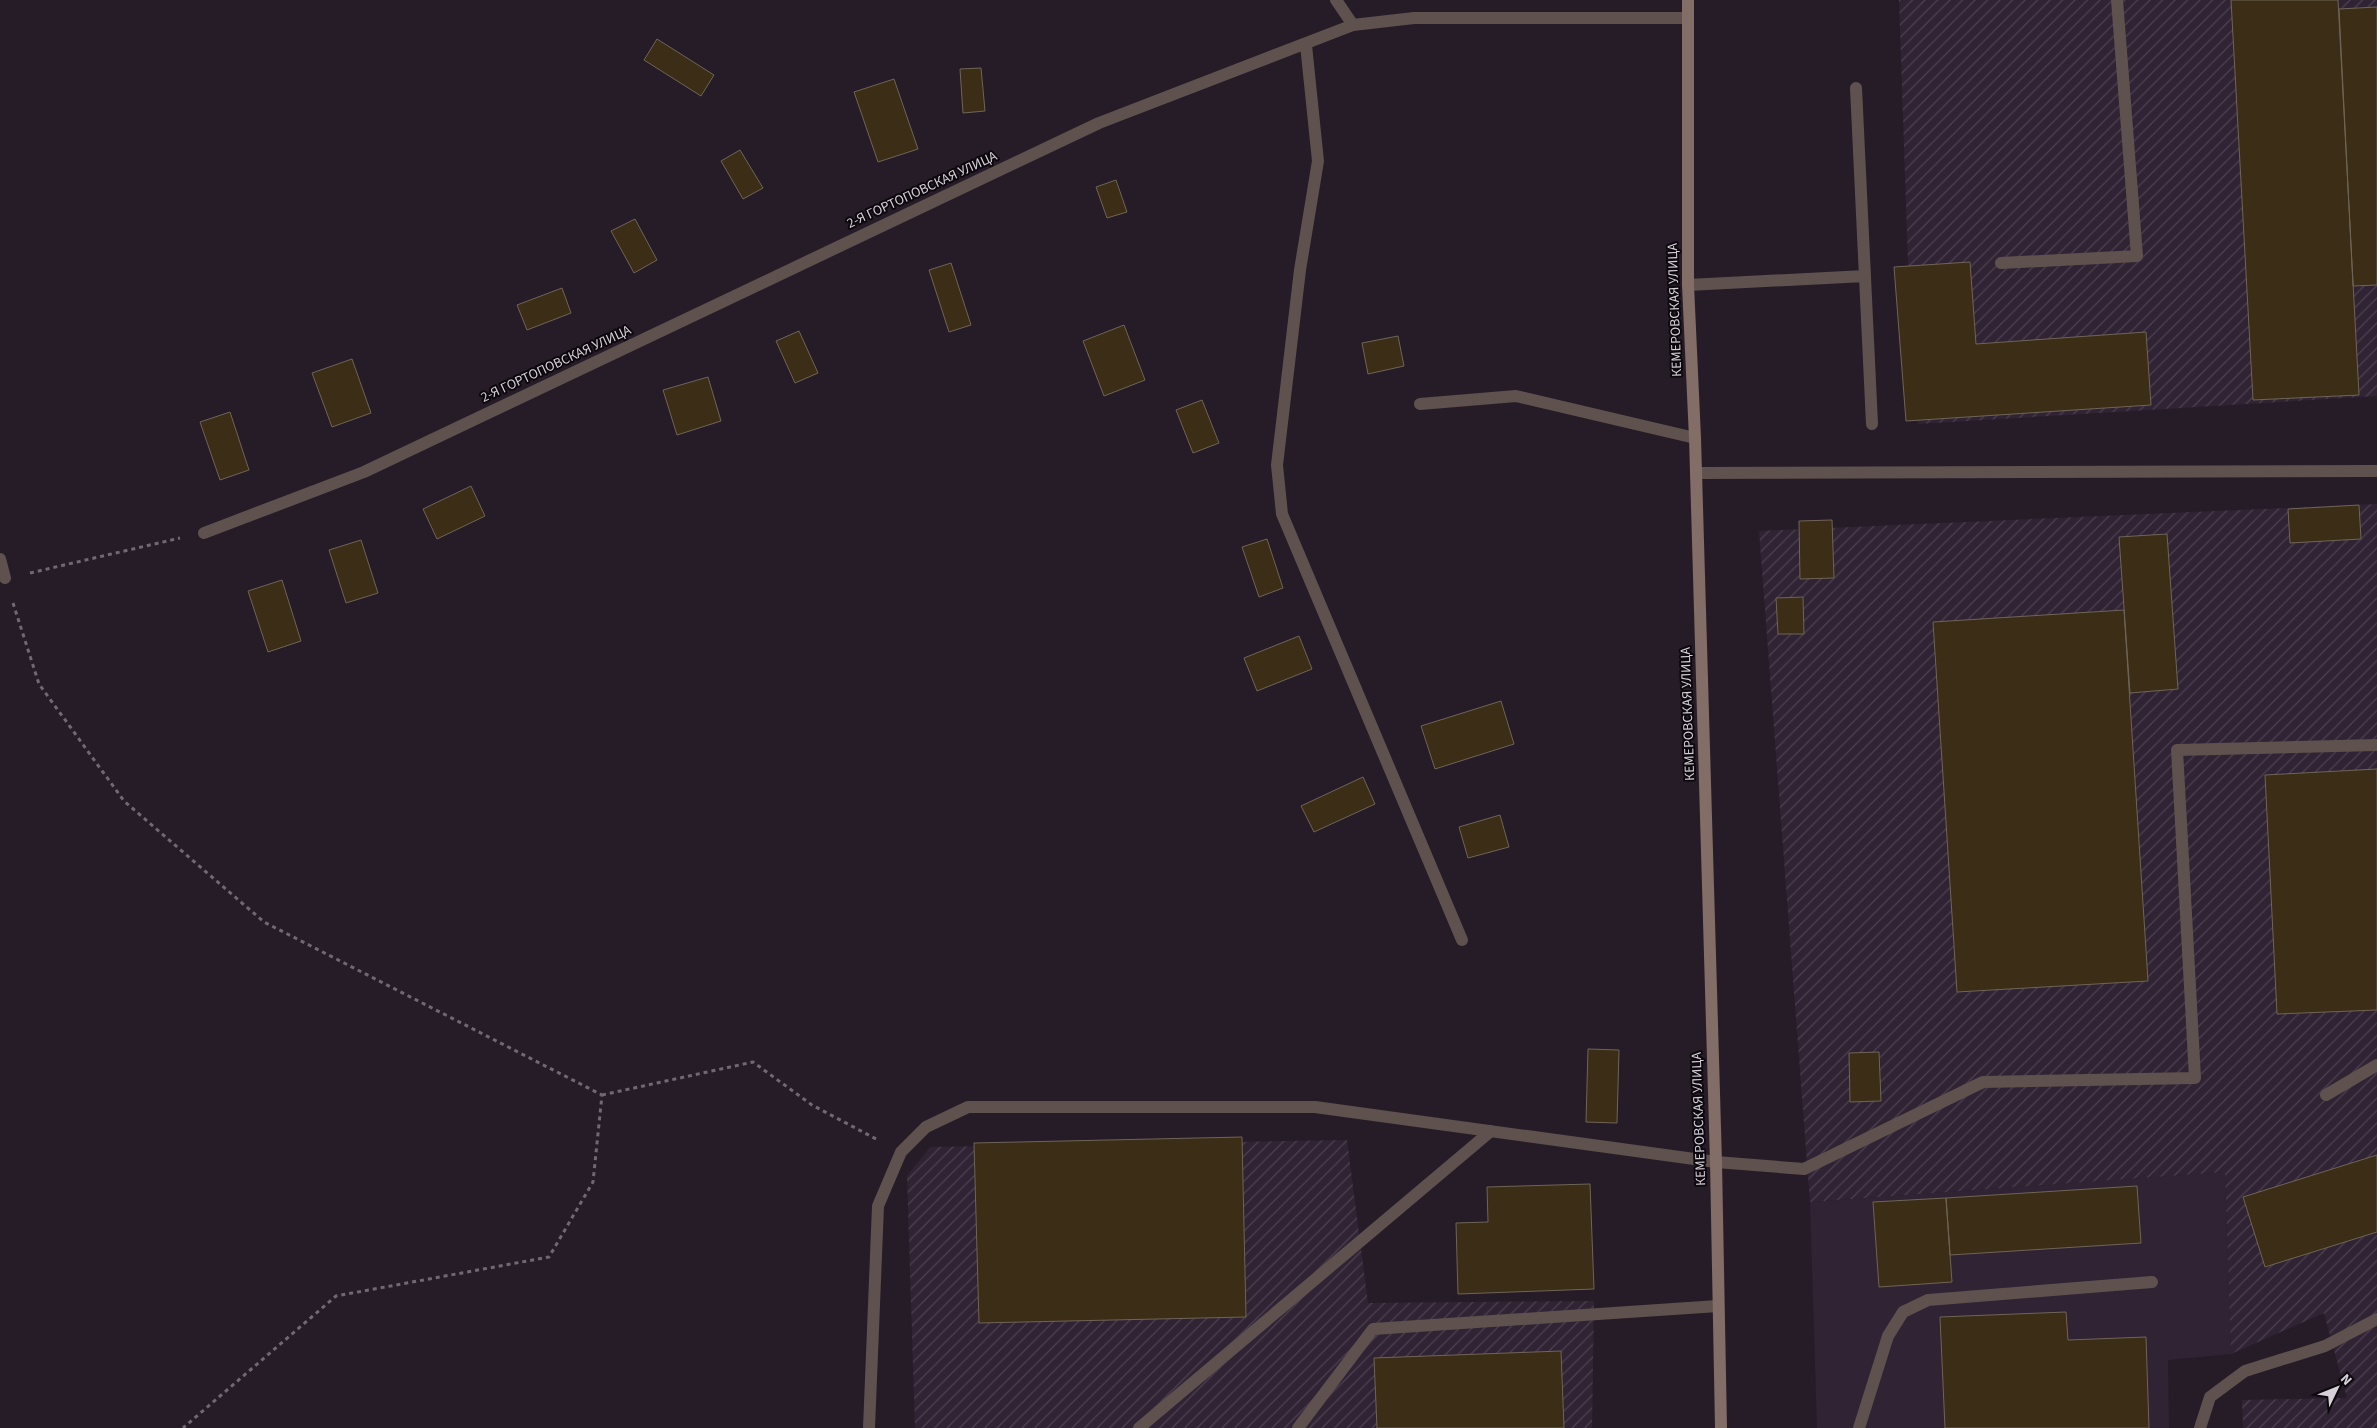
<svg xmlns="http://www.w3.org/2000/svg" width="2377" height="1428" font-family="'Source Sans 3',sans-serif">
	<defs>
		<pattern id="industrial-furrows" width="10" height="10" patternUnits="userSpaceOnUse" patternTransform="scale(1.25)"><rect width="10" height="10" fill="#302334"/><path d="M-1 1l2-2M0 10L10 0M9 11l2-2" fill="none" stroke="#4d4251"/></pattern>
	</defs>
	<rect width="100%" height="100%" fill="#261c28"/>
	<path fill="#302334" d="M2225,1172L2231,1354L2168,1360L2169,1428H1817L1810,1202Z"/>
	<path fill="url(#industrial-furrows)" d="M1899,0H2377V396L1918,424L1908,263Z
		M2377,504V1428H2243L2242,1400L2347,1398L2324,1313L2231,1354L2225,1172L1810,1202L1759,531Z
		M1347,1140L1368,1303L1594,1301L1592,1428H915L907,1176L930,1147Z"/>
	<path fill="#3b2d16" stroke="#6f6557" d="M2231,0H2338L2359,395L2253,400Z
		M2377,7V285L2353,286L2339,9Z
		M657,39L714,75L701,96L644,60Z
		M981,68L985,111L963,113L960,69Z
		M894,79L918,149L878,162L854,92Z
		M740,150L763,188L743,199L721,161Z
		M1116,180L1127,212L1107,218L1096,187Z
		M635,219L657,260L634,273L611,231Z
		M1970,262L1976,344L2146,332L2151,405L1906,421L1894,267Z
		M951,263L971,325L949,332L929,270Z
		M562,288L571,313L527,330L517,305Z
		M1124,325L1145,380L1104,396L1083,341Z
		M799,331L818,373L795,383L776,341Z
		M1398,336L1404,366L1368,374L1362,343Z
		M352,359L371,413L332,427L312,373Z
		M708,377L721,421L677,435L663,390Z
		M1202,400L1219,443L1193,453L1176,410Z
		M230,412L249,470L220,480L200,422Z
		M471,486L485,516L437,539L423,509Z
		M2359,505L2361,539L2290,543L2288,509Z
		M1832,520L1834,578L1800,579L1799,521Z
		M2167,534L2178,689L2130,693L2119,537Z
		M1267,539L1283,588L1259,597L1242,547Z
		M361,540L378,593L346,603L329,550Z
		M282,580L301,641L268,652L248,591Z
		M1803,597L1804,634H1778L1776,598Z
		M2124,610L2148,981L1957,992L1933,622Z
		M1299,636L1312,669L1257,691L1244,658Z
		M1501,701L1514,744L1435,769L1421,726Z
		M2377,769V1010L2277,1014L2265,775Z
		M1363,777L1375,804L1314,832L1301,806Z
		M1500,815L1509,847L1468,858L1459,827Z
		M1588,1049L1619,1050L1617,1123L1586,1122Z
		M1879,1052L1881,1101L1850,1102L1849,1053Z
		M1242,1137L1246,1317L979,1323L974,1143Z
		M2377,1155V1232L2265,1267L2243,1197Z
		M1590,1184L1594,1289L1458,1294L1456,1223L1488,1222L1487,1187Z
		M2137,1186L2141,1243L1950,1255L1946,1198Z
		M1946,1198L1952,1282L1879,1287L1873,1202Z
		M2066,1312L2068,1340L2146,1337L2149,1428H1945L1940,1317Z
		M1561,1351L1564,1428H1377L1374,1358Z"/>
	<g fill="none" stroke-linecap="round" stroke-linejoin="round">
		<path stroke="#706872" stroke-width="3" stroke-dasharray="4 4" stroke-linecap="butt" d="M30,573L180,538
			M13,603L39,684L124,801L264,922L602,1095L593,1182L549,1257L336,1296L183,1428
			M602,1095L753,1062L812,1105L878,1140"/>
		<path stroke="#5f514d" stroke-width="12" d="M1336,0L1353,25
			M1306,45L1318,161L1300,270L1277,465L1282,514L1462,940
			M1856,88L1872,424
			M2001,263L2137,256L2117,0
			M1688,285L1865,276
			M1420,404L1516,396L1695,438
			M1696,473L2377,471
			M0,559L5,578
			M2326,1095L2377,1065
			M869,1428L878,1206L901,1152L926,1127L968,1107H1315L1716,1162L1804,1169L1983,1082L2195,1078L2177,750L2377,745
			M1139,1428L1491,1131
			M1298,1428L1373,1329L1718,1306
			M1859,1428L1888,1336L1903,1312L1928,1300L2152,1282
			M2200,1428L2210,1397L2245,1371L2325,1346L2377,1319"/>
		<path stroke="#5f514d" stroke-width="12" d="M204,533L364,472L1099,123L1353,25L1414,18H1688"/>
		<path stroke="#826d67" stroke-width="12" d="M1688,0V285L1695,438L1716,1162L1721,1428"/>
	</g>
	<g text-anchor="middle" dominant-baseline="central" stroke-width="4" stroke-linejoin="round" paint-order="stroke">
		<g font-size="14" fill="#d6d0d8" stroke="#0c080d">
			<text transform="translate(922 190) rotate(-25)">2-Я ГОРТОПОВСКАЯ УЛИЦА</text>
			<text transform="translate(1675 310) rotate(-92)">КЕМЕРОВСКАЯ УЛИЦА</text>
			<text transform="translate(556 364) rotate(-25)">2-Я ГОРТОПОВСКАЯ УЛИЦА</text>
			<text transform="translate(1688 714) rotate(-92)">КЕМЕРОВСКАЯ УЛИЦА</text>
			<text transform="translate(1699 1119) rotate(-92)">КЕМЕРОВСКАЯ УЛИЦА</text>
		</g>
	</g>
	<g transform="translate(2337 1388) rotate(47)" stroke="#0c080d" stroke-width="4" paint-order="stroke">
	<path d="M0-4L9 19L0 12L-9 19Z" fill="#d6d0d8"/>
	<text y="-8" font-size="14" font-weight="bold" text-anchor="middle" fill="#d6d0d8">N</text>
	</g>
</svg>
